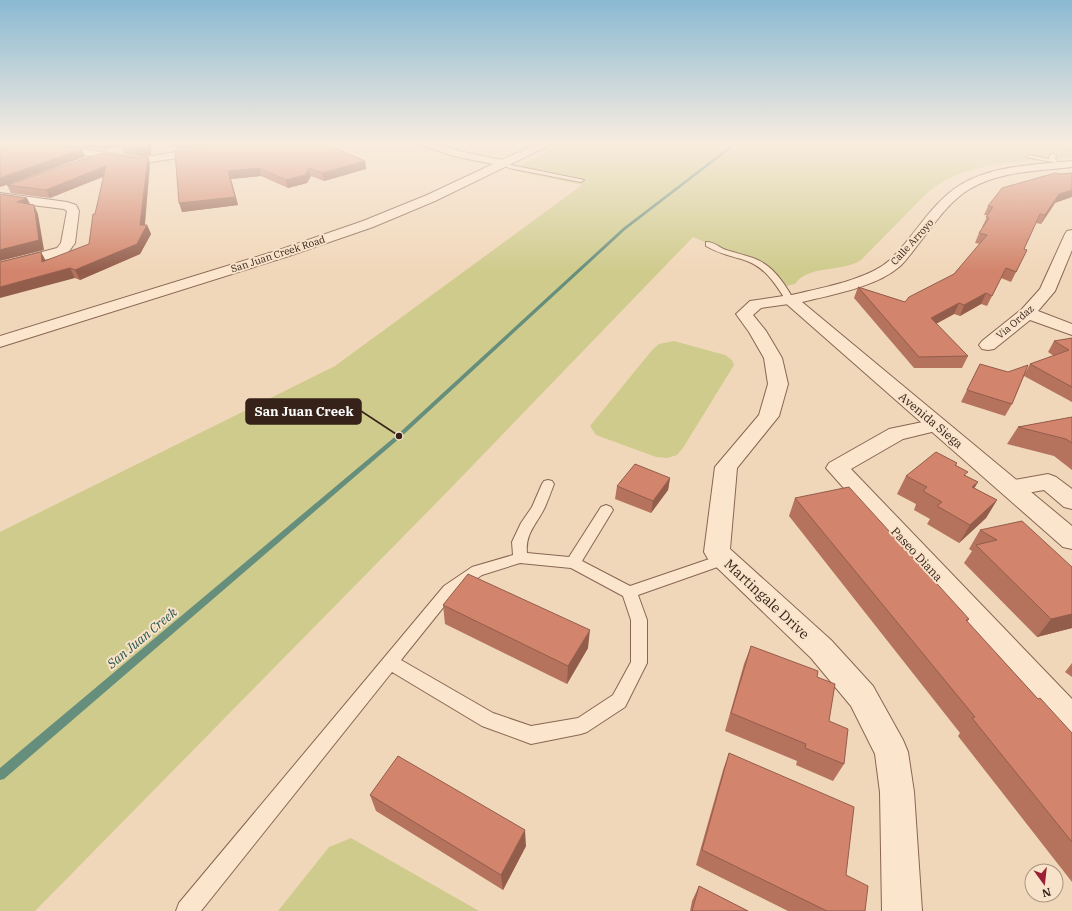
<svg xmlns="http://www.w3.org/2000/svg" width="1072" height="911" font-family="'IBM Plex Serif',serif">
	<rect width="100%" height="100%" fill="#f1d7b9"/>
	<path fill="#cfcb8d" d="M565,143H1072V157C1024,162 963,160 925,195L861,260C841,273 809,264 795,284L782,287L765,267L718,251L709,244L693,237L448,491L35,911H0V532L335,366L582,185L511,170Z
		M674,341L725,355L732,360L734,365L683,448L677,455L667,458L656,457L596,435L590,426L653,349L659,344Z
		M351,838L479,911H278L329,847Z"/>
	<g fill="none" stroke-linecap="round" stroke-linejoin="round">
		<path fill="#668e7d" fill-rule="evenodd" d="M734,143H738L625,230L401,437L4,779L0,780V768L397,435L623,228Z"/>
		<g stroke="#886653" stroke-width="2">
			<path id="service" d="M1057,143L1072,145V149L1058,144Z
				M1053,153L1056,155L1055,159L1058,162L1057,163L1026,157L1029,155L1049,159L1050,155Z
				M503,161L511,165L584,180L581,182L509,168L500,163Z
				M706,242C713,241 720,248 726,250C735,253 745,255 753,258C773,265 784,283 794,300L790,303L787,302C776,285 766,268 747,261C733,256 719,254 706,246Z
				M548,480L552,481L554,484C551,492 548,500 545,507C537,524 525,533 527,553L569,557L601,507L606,505L611,507L613,510L582,561L630,586L724,554L729,555L731,559L729,563L638,595L647,620V663L625,707L587,732L581,734L531,744L482,726L392,672L201,911H176L179,903L444,586L472,567L513,555L512,542L521,523L532,507L542,484L544,481ZM520,563L571,568L623,596L631,620V662L613,695L578,718L531,726L493,713L401,660L454,594L482,575Z"/>
		</g>
		<g stroke="#886653" stroke-width="2">
			<path id="minor" d="M24,143H48L139,158L195,149L216,143H232L231,145L196,155L139,164L29,146Z
				M421,143H436L459,151L507,161L508,163L503,166L453,156L422,145Z
				M0,193L67,202L76,205L79,211L75,243L67,254L0,272V263L57,248L61,243L67,211L64,209L0,201Z
				M1072,230V250L1055,291L1038,311L1072,324V335L1030,320L994,349L988,350L982,349L979,345L982,341L1022,309L1040,289L1065,234L1067,231Z
				M790,295L796,297L798,300L796,303L761,308L753,315L766,331L782,358L788,384L779,416L737,468L730,549L831,640L873,686L903,740L908,752L914,792L922,911H882L880,792L875,754L851,706L811,658L708,559L704,552L715,467L759,415L768,384L764,358L749,332L736,314L750,301Z
				M937,419L944,421L947,425L944,429L903,439L851,469L1072,699V737L1061,733L826,468L829,463L889,429Z
				M1048,474L1056,477L1072,489V509L1064,507L1044,490L1011,496L1003,494L999,488L1003,482Z"/>
		</g>
		<g stroke="#886653" stroke-width="2">
			<path id="tertiary" d="M538,143H551L550,145L435,201L373,227L289,256L0,347V336L279,250L363,221L427,195Z
				M1072,161V167C1038,171 998,171 968,190C946,204 930,230 913,251C909,256 904,263 899,267C876,287 831,295 802,302L1072,526V549L1063,547L782,300L784,297C814,289 867,281 890,260C914,237 931,203 960,185C993,165 1035,165 1072,161Z"/>
		</g>
		<use href="#service" fill="#fbe5cd" fill-rule="evenodd"/>
		<use href="#minor" fill="#fbe5cd" fill-rule="evenodd"/>
		<use href="#tertiary" fill="#fbe5cd" fill-rule="evenodd"/>
	</g>
	<path fill="#b5725d" d="M58,143H129L104,150Z
		M132,143L151,155L137,156L124,154L121,146Z
		M174,143H324L365,161L366,169L324,181L311,176L307,183L288,188L261,176L231,179L238,205L182,212L194,149L214,143L209,144L177,150Z
		M148,156L150,164L145,225H147L151,234L140,254L80,280L75,278L45,261L89,244L95,214L103,177L50,198L11,193L7,185L0,187L85,157L8,185L136,158Z
		M1055,203L1041,224L1036,223L1024,249L1027,250L1011,282L1001,278L987,306L981,304L960,316L954,314L936,324L968,356L962,368H914L854,298L858,287L905,302L954,274L980,244L975,243L979,233L983,227H982L988,215H984L988,206Z
		M1072,338V402L1024,376L1012,404L1005,416L961,402L980,364L1008,372L1025,373L1030,364L1054,356L1048,352L1054,341Z
		M1072,417V470L1054,456L1007,444L1018,427Z
		M957,463L956,466L966,476L978,482L974,488L997,500L986,518L959,543L927,524L930,519L914,510L916,504L897,494L906,476Z
		M670,478L668,490L651,513L615,499L617,486Z
		M795,498L969,619L967,622L1038,699L1072,733V882L958,736L960,733L789,516Z
		M980,530L1072,567V628L1037,637L964,563L972,551L969,549Z
		M443,605L588,648L567,684L445,624Z
		M751,646L817,677L829,721L844,764L833,781L796,765L797,761L725,731L744,664Z
		M1072,663V677L1065,672Z
		M729,753L846,875L865,911H788L696,865L723,770Z
		M370,795L526,846L503,890L376,811Z
		M699,886L748,911H690L692,901Z"/>
	<path fill="#935d4c" d="M101,143H129L104,150Z
		M149,143H152L151,155L137,156L135,149Z
		M174,143H215L209,144L177,150Z
		M82,149L85,157L0,187V178Z
		M148,156L150,164L144,230L147,225L151,234L140,254L80,280L75,270L140,225Z
		M365,161L366,169L324,181L322,173Z
		M106,166L109,174L50,198L46,190Z
		M259,168L261,176L231,179L238,205L182,212L179,203L228,171Z
		M309,168L311,176L307,183L288,188L286,180Z
		M1072,190V197L1055,203L1041,224L1045,215L1059,194Z
		M27,198L31,206L17,202Z
		M34,205L38,214L44,250L0,261V250Z
		M41,252L46,261L42,262Z
		M70,268L75,278L0,298V287Z
		M986,293L981,304L960,316L964,305Z
		M959,303L954,314L926,329L931,318Z
		M670,478L668,490L651,513L653,501Z
		M978,482L967,500L972,487Z
		M997,500L986,518L959,543L970,525Z
		M1072,614V628L1037,637L1051,619Z
		M590,630L588,648L567,684L568,666Z
		M525,830L526,846L503,890L501,875Z"/>
	<path fill="#d2856c" stroke="#935d4c" d="M0,143H45L82,149L0,178Z
		M132,143H149L148,148L135,149L121,146Z
		M215,143H324L365,161L322,173L309,168L305,175L286,180L259,168L228,171L235,197L179,203L175,152L194,149Z
		M102,153L136,158L148,156L140,225H147L137,244L75,270L70,268L0,287V262L41,252L42,262L89,244L93,214H95L106,166L46,190L7,185Z
		M1055,173L1060,174L1072,173V190L1059,194L1045,215L1040,214L1024,249L1027,250L1016,272L1006,268L992,296L986,293L964,305L959,303L931,318L968,356L919,357L858,287L905,302L909,297L954,274L987,235L979,233L989,218L986,217L993,207L988,206L1002,188Z
		M0,194L27,198L17,202L34,205L39,240L0,250Z
		M1072,338V387L1030,364L1069,350L1054,341Z
		M980,364L1008,372L1028,365L1012,404L967,390Z
		M1072,417V443L1066,439L1018,427Z
		M936,452L957,463L955,465L968,472L964,475L978,482L972,487L997,500L970,525L937,506L942,502L923,491L927,487L906,476Z
		M635,464L670,478L653,501L617,486Z
		M849,487L969,619L966,620L1038,699L1040,698L1072,733V842L972,718L975,717L795,498Z
		M1022,521L1072,567V614L1051,619L976,545L997,540L980,530Z
		M468,574L590,630L568,666L443,605Z
		M751,646L818,671L817,677L835,684L829,721L848,729L844,764L805,748L806,744L731,713Z
		M729,753L854,807L846,875L868,886L865,911H827L702,850Z
		M398,756L525,830L501,875L370,795Z
		M699,886L748,911H692Z"/>
	<linearGradient id="sky" x2="0" y2="1"><stop stop-color="#8ab9d2"/><stop offset="0.53" stop-color="#f9ede0"/><stop offset="1" stop-color="#f9ede0" stop-opacity="0"/></linearGradient>
	<rect width="1072" height="271" fill="url(#sky)"/>
	<g text-anchor="middle" dominant-baseline="central" stroke-width="4" stroke-linejoin="round" paint-order="stroke">
		<g font-size="10" fill="#362219" stroke="#f8e2c9">
			<text transform="translate(912 242) rotate(-48)">Calle Arroyo</text>
			<text transform="translate(278 254) rotate(-18)">San Juan Creek Road</text>
			<text transform="translate(1015 322) rotate(-41)">Via Ordaz</text>
		</g>
		<g font-size="12" fill="#362219" stroke="#f8e2c9">
			<text transform="translate(931 420) rotate(40)">Avenida Siega</text>
			<text transform="translate(917 554) rotate(47)">Paseo Diana</text>
		</g>
		<g font-size="13" font-style="italic" fill="#27574c" stroke="#f8e2c9">
			<text transform="translate(142 638) rotate(-40)">San Juan Creek</text>
		</g>
		<g font-size="14" fill="#362219" stroke="#f8e2c9">
			<text transform="translate(767 599) rotate(43)">Martingale Drive</text>
		</g>
	</g>
	<path fill="none" stroke="#362219" stroke-width="1.5" d="M399 436L361 411"/>
	<circle fill="#362219" stroke="#f8e2c9" stroke-width="1.5" cx="399" cy="436" r="4"/>
	<rect fill="#362219" stroke="#362219" stroke-width="1.5" x="246" y="399" width="115" height="25" rx="4"/>
	<g font-size="13" text-anchor="middle" font-weight="bold" fill="#fff">
		<text x="304" y="416">San Juan Creek</text>
	</g>
	<g transform="translate(1044 883) rotate(165)"><circle r="19" fill="#f8e2c9" stroke="#aa9583"/>
	<path d="M0-3L7 15L0 10L-7 15Z" fill="#9b1f35"/>
	<text y="-6" font-size="11" font-weight="bold" text-anchor="middle" fill="#362219">N</text>
	</g>
</svg>
